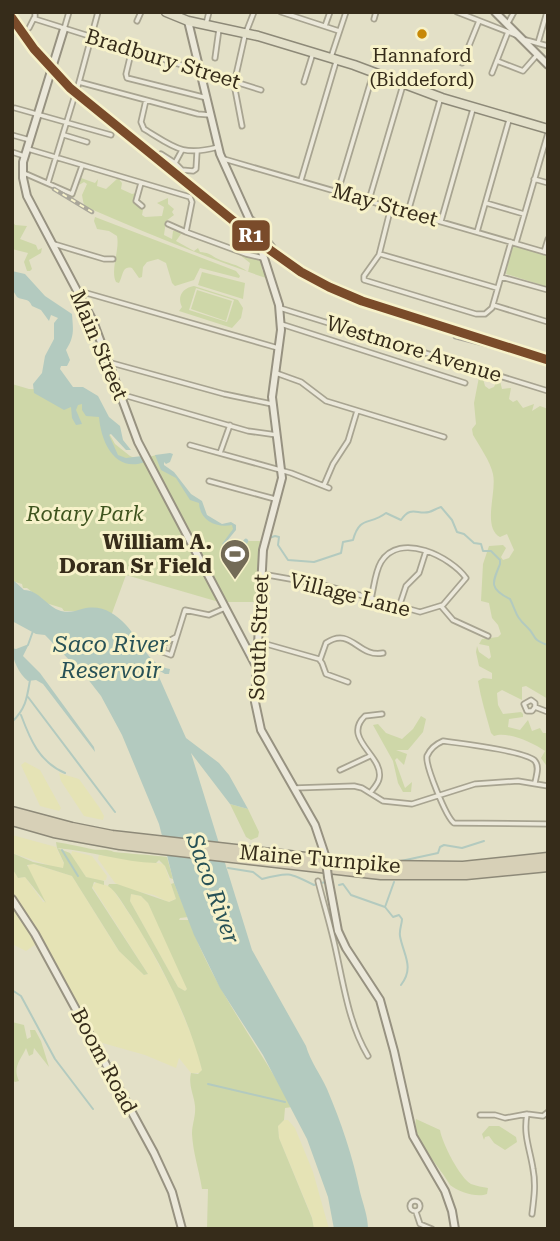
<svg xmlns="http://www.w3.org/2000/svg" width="560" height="1241" font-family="'Roboto Serif',serif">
	<rect width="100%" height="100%" fill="#e3e0c7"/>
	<path fill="#e5e3b5" d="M25,762L40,770L61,808L59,811L40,806L21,765Z
		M59,773L79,779L99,807L104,816L103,820L84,816L61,781Z
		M12,835L56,847L65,866L63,868L54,867L12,853Z
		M72,851L92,856L107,876L106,880L101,881L86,877L71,855Z
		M99,855L164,864L176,899L168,902L154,895L130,890L115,883L98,859Z
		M30,863L72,876L118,950L144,975L148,974L92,886L97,882L111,887L140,930L173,991L196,1046L202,1070L200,1073H191L179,1058L176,1068L145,1055L99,1042L41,938L12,896V868L18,878L25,877L43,902H45L27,868Z
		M131,894L141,896L148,903L181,972L187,989L185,991L178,987L130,901Z
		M12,906L36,944L26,951L12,944Z
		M284,1120H288L295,1128L313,1172L329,1229H314L312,1217L279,1138L278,1126Z"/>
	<path fill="#ced7a8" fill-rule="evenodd" d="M81,178L95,183L98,179L97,186L106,189L118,178L122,183L121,189L132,194L136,193V203L143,210L142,215L145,217L162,216L164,207L157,203L168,198V204L174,209L172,212L174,215L166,221L164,235L172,239L173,231H179L181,234L176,241L194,251L198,248L200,252C210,253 209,254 216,258C226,263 238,264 248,272L250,263L240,255L261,261L262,270L268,277L266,278C204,257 144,232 84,206L82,195L87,184L84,182L79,185Z
		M95,217L236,271L240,276L239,278L200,268L194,280L175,286L172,283L166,263L158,259L147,262L143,267L142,277L139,278L132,268C122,265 123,276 119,283L116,282C110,270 120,250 117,236L109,231L97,229L94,221Z
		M12,220L15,225L27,226L20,239L36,245L38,250L42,248L41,253L29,260L32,269L30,271H27L24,262L28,253L12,249Z
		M512,245L548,256V287L506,274Z
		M202,272L245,283L243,299L198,285Z
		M194,286L238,300L243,308L241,318L232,328L179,311L182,307C177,297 182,288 194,286ZM196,288L234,300L227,322L189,310Z
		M197,290L232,301L226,321L191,309Z
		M482,375L485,386L489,389L494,387L497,380L500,381L502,389L511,388L509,399L513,402L517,400L523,408L534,404L532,411L540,406L548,409V699L526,686L522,687V700L502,690L497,693L498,705L503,714L521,712L523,714V717L509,719L508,727L520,730L528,720L532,731L540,728L543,733H548V768L541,758L545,751C533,743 508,731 494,736L491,733C486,715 481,699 478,681L483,678L492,679V673L479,666L476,652L477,646L479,652L489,659L491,657L489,646L479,644L482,639L498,637L501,634L498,625L492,618L489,603L481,601L483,564L489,546L503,545L506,548L501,557L503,560L509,558L514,550L507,534L500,537C482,527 497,492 493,474C490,461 480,447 473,435L472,429L476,424L474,403L479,377Z
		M12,384L29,389L56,390L94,407L115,444L130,456L139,460L143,459L219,602L126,575L111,616L81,611H64L62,608L46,603L27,588H23L22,584L12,581Z
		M156,455C164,472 164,466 175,476C185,485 186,493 199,501L201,511L220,525L232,523L235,527L227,540L226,546L243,547L247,541H261L256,602H225L149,457Z
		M421,716L426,719L423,732L408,750H396L407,754L404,765L397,758L395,760L405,788L412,782L411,792H403L398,783L393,761L373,725L378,724L386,733L402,739L413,729Z
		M230,804L248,809L259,832L258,837L251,840L246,837Z
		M56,842C68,844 79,846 91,849C100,851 106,848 114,852C132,854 151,855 167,857L173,879L170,878L165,866L159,860L156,863C122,862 91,851 57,848Z
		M57,848L70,853L86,877L104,881V885L94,882L92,888L148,974L144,975L119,951L72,876L34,864L27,865L46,903L25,877L18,878L12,868V853L33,862L63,868L64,863Z
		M174,883L188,917L180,918L179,920H189C213,988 258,1044 292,1107L285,1108L284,1120L278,1126L279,1138L312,1218L314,1229H207L208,1189H202C199,1170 193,1153 192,1134C192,1124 196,1116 195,1106C194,1095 188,1085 191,1073L198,1074L202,1070C188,1015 161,964 131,916C124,906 117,892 108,886L109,884H117L169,902L176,899L171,884ZM131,894L141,896L148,903L187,989L185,991L178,987L130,901Z
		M12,1022L24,1025L27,1039L31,1037L30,1030H35L41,1041L49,1067L34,1048L33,1054L29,1056L26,1048C21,1060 12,1067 19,1081L15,1082L12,1080Z
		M416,1119L440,1130C442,1143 460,1178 471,1184C476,1186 483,1187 488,1188L487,1194C477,1198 459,1192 450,1185C440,1166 411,1140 416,1119Z
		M489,1126H499L516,1137L517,1142L505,1150L494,1143L489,1136L485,1137L484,1140L482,1134Z"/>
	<path fill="#b3cabf" d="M12,271L25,274L45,296L72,314C73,329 75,336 66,350L70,360L67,366H61L60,369L73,387H83L98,396L109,417L120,426L123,440L131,450H126L111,434L109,435L118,455L126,458L142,456L145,462C115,473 101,442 99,417L86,416L82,410V404L78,405L76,410L82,424L76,425L72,418L71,407L64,410L34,393L33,384L42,373L45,356L54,339V323L58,318L51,315L49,321L41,310L32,306C28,297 23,301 17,297L12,289Z
		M170,453L173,454L170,462L166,464L164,462V465L174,472L191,494L202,501L207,515L222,524L231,522L236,525V530L227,541L233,547L227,548L222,544L233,529L232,525C216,528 200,521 199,503L190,500L176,478L161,470L155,455Z
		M12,579L24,590C39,590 47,607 61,611C70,613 75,611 82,609C100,604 114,612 126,625C139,639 150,667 170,669L169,674H165L155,668L186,738L219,763L229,775L248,809L230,804L191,753L252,950L306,1046C310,1061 321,1075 327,1089C341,1122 353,1157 360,1192C363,1204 368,1216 368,1229H334L328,1197L307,1139L263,1055L220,988L194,935L174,883L159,824L122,735L101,696L80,669L76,667L45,635L36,634L12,621Z
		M29,644L23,656L40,673L94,747L95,752L43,684L36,680L28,681C19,674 12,659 12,648L16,649Z"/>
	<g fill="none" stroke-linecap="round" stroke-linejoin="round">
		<path stroke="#b3cabf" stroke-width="2" d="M269,538L275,536L279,537L278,545L288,560L314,562L341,553L343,542L353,540C360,515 369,526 386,513L401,520C411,505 417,515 429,512C433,511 437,508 441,507L452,520L457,532L464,534L474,543L481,544L483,551H491L500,560V564C492,583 489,589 510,599C517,613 515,616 527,627C537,636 530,639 548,645
			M28,645L33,631
			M28,697L115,812
			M21,715C30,739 39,762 65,773
			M12,722C26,708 27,698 30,680
			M62,850L78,876
			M401,861L438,853L440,847L444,845L462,848L484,841
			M228,868L253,872L262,879C288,872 289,872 314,885L317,884
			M321,883L326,882
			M339,885L343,884L351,895L385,907L394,882
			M385,907L393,917L399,915L402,919C402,924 399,930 400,936C403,954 415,967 401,985
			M12,990L21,996L55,1059L93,1109
			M208,1084L285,1102"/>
		<path stroke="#b3cabf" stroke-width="4.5" d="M226,545C233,549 241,547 246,541"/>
		<g stroke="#a8a491" stroke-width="7">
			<path id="street" d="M35,12V19L261,90
				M281,12L339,31
				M457,12L516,35
				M374,19L376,12
				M137,21L141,12
				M508,23L514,12
				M206,24L209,12
				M325,26L330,12
				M29,28L34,18
				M64,29L69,12
				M526,40L548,46
				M538,43L547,12
				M132,49L126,74L127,78L207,98
				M331,57L346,12
				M215,58L219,29
				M497,61L523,71L537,55
				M462,63L479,21
				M492,73L508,32
				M79,82L198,114L210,115
				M304,82L313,53
				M78,86L98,12
				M146,100L141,122L144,129C174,147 182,157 218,147
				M15,108L111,135
				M242,126L234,84L245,35L254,12
				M12,135L30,140
				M64,135L87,142
				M28,149L190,197L192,202L186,232L246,254L263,258
				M182,150L175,163L182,170L193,171L196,169L197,152
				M12,152L24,156
				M161,154L175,163
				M224,159L548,253
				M24,173L72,194L82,166
				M534,179L548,183
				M301,180L336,62
				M48,183L74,98
				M141,183L136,201L142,206
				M338,191L373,74
				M369,200L403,85
				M486,203L524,214
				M391,207L379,255L364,276V280L476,314H485L492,308L511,242
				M408,212L440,100
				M253,220L273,247
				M441,221L473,109
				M168,224L186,232
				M477,232L509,120
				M516,243L548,133
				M54,244L104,259H113
				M544,252L548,239
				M380,254L497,288
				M501,277L548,290
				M76,290L278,348
				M493,305L548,322
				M280,308L548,391
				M281,324L465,383
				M108,362L224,394L272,404
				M276,373L301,382L326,401L444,437
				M120,394L248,431L277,435
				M190,445L291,473L329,488
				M220,453L230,425
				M209,481L275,499
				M324,485L333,464L348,441L357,411
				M262,574L324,585L420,612L443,605L466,578C451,557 400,531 381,562C375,572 374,587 371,599
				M441,606L453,620L488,636
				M399,607L406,586L419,573L426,551
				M176,637L163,644V652L171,655L185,610L209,615L225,608
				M259,642L319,659L322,663L326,674L348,682
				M320,660L326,643C351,626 358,658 383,653
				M535,707V703L531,700L524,704L527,711H532L535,707L548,712
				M340,770L370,756
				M535,783C536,776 540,767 535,761C527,751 458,743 443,741C436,744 430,749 427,756C425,765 446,817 454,823L548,824
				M295,788L354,786L362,788L383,801L412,804L475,784L518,781L548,786
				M370,793C373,789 378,784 379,779C385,756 341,739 365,716L382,714
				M318,881C324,905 331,927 336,951C344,987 349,1024 368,1056
				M527,1114C523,1135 530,1149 533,1169C536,1184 534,1198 532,1214
				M480,1115H495L505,1118L527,1114L543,1116L548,1112
				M410 1206a5 5 0 1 1 10 0a5 5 0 1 1-10 0Z
				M416,1212L420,1224L432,1229"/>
		</g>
		<g stroke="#979281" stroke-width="10">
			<path id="secondary" d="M495,12L548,65
				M188,21L220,154L257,236L279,305L281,330L272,397L282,478L263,550L255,702L261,730L315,825L325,855
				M64,29L23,162V178L27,196L93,321L138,442L255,664
				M328,877L338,931L346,948L380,1000L394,1051L413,1136L445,1191L452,1211L455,1229
				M12,899L35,934L154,1153L172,1192L182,1229"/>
		</g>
		<g stroke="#8d8978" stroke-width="11">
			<path id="primary" d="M166,12L188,21L258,36L354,65L442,98L548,129"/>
		</g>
		<g stroke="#8d8978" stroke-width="13">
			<path id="highway" d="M12,812L72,828L112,836L376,866L463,867L548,858
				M12,820L54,832L120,844L381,874H466L548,866"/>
		</g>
		<use href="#street" stroke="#ebe8da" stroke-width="3.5"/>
		<use href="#secondary" stroke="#ebe8da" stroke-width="6"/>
		<use href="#primary" stroke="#e3e0ca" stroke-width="8"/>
		<use href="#highway" stroke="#d7d0b7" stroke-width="10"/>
		<g stroke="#aaa79a" stroke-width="4.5">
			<path id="rail" d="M54,189L92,212
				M455,337L548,361"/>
		</g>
		<use href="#rail" stroke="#f7f2ca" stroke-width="2" stroke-dasharray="5" stroke-linecap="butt"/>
		<g stroke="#979281" stroke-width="10" stroke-linecap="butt">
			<path id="secondary-bridge" d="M325,855L328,877"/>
		</g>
		<use href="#secondary-bridge" stroke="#ebe8da" stroke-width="6"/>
		<g stroke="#f7f2ca" stroke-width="14">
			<path id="rail-1" d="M12,18L34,49L70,88L263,245L301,272L329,287L362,301L548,360"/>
		</g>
		<use href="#rail-1" stroke="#7a4b2a" stroke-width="9"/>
	</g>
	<defs>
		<g id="stadium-pin" transform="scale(1.575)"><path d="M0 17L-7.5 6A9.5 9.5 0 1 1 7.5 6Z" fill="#736b57" stroke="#f7f2ca"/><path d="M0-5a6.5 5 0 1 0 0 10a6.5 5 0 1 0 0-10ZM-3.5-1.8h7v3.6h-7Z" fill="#fff"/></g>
	</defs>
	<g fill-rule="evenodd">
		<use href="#stadium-pin" x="235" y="554"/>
	</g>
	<circle fill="#c78806" stroke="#f7f2ca" stroke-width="2.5" cx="422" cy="34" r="6"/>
	<g text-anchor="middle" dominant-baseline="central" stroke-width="6" stroke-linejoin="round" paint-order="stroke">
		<g font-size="19" fill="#362c1a" stroke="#f7f2ca">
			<text x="422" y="55">Hannaford<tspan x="422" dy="24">(Biddeford)</tspan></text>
		</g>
		<g font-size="21" fill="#362c1a" stroke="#f7f2ca">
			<text transform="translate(163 59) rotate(17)">Bradbury Street</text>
			<text transform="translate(385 205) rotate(16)">May Street</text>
			<text transform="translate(99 345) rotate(67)">Main Street</text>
			<text transform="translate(414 349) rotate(17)">Westmore Avenue</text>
			<text transform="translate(350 595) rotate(14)">Village Lane</text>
			<text transform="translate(259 637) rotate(-88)">South Street</text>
			<text transform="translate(320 859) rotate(5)">Maine Turnpike</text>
			<text transform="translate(104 1061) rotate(62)">Boom Road</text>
		</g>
		<g font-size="21" font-style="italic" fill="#3e541f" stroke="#f7f2ca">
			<text x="85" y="514">Rotary Park</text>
		</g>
		<g font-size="21" font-weight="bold" fill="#362c1a" stroke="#f7f2ca" text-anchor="end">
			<text x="212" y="542">William A.<tspan x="212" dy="24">Doran Sr Field</tspan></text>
		</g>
		<g font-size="23" font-style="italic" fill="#285257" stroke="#f7f2ca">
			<text x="111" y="644">Saco River<tspan x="111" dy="26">Reservoir</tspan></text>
			<text transform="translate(213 889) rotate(70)">Saco River</text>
		</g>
	</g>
	<rect stroke="#f7f2ca" stroke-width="2.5" x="231" y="219" width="40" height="33" rx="7" fill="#7a4b2a"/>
	<g font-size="19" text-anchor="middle" font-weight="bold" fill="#fff">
		<text x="251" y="242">R1</text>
	</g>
	<rect width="560" height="1241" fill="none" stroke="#362c1a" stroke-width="28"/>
</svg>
